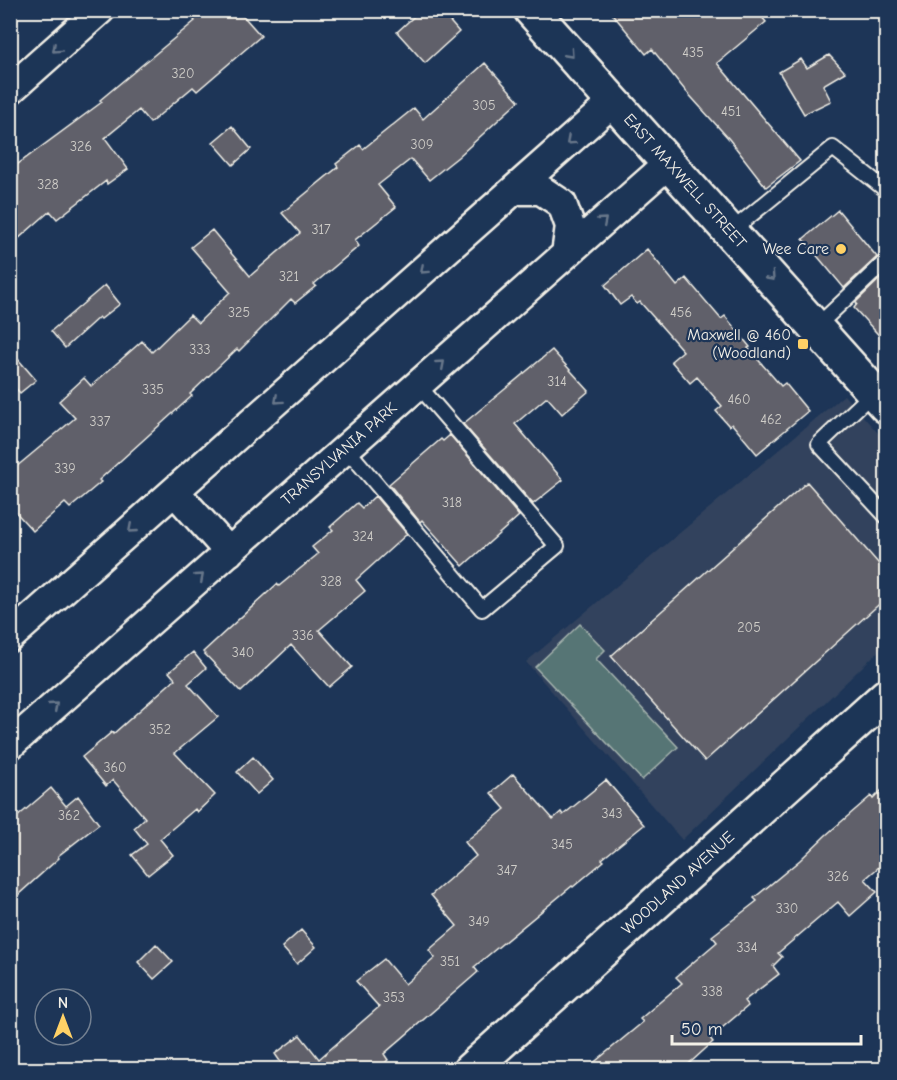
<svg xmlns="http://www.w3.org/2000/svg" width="897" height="1080" font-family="'Comic Neue',sans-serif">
	<rect width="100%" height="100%" fill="#1d3557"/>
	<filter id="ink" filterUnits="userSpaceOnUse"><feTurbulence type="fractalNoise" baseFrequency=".0167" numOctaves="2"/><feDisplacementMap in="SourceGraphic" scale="12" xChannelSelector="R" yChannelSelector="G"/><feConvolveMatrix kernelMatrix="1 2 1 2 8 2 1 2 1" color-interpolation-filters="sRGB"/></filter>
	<g filter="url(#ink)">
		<path fill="#31425d" d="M844,395L886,442V644L682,840L526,662Z"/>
		<path fill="#567574" stroke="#a5b3ae" stroke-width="1.5" d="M580,624L605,650L596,659L678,747L642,780L535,667Z"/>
		<path fill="#61616a" stroke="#f4f1e8" stroke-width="1.5" d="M186,10H238L261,36L197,91L193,87L150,123L139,110L105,138L128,169L107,184L106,181L57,219L50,211L10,246V170L102,102L100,100L195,21Z
			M421,10H440L459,32L425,63L397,32Z
			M609,10H756L766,22L717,63L800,161L766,187L729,139L684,89L652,49L646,54Z
			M829,55L845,72L823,85L831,101L804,114L779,72L801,59L807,68Z
			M485,63L519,101L458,157L429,180L411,159L378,185L396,207L355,240L359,246L314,284L316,286L295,303L291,299L239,351L237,349L190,394L192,396L99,480L101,482L70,508L65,503L33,531L10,506V472L75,418L59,401L84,378L91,386L142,341L152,352L190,315L198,323L230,292L191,247L212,230L250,276L300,233L282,213L338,167L336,164L360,145L363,149L414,108L423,119Z
			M232,126L251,149L233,165L213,142Z
			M838,210L877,257L844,288L803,239Z
			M647,249L677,286L686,278L721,319L725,316L750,347L748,348L781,386L785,383L808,411L757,454L732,424L729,426L716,411L722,406L697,377L690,383L671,361L683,351L640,302L637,304L631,297L620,305L605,285Z
			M886,273V343L854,308L857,304L856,302Z
			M105,285L120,304L101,319L99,317L65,348L51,331Z
			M10,350L36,380L20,393L10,382Z
			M552,350L589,391L562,414L547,397L515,424L563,480L533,504L463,424Z
			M450,435L519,516L463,566L422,520L420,522L389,484L441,439L443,441Z
			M807,482L886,572V598L705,761L611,656Z
			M375,496L407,534L356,580L365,591L319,630L352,667L329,687L291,645L241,692L203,652L277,584L279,586L318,554L312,547L333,530L330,527L357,503L362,508Z
			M193,652L206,668L188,684L218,717L175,753L215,795L197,812L195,809L160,839L173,855L148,875L132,855L147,844L134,828L145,818L113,780L106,786L82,757L112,732L113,734L175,679L169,672Z
			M253,757L273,780L257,794L237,772Z
			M513,774L553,819L561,812L563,815L606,780L644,825L602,859L604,861L573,887L572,886L474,967L478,972L384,1054L388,1060L377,1070H286L275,1054L300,1035L319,1059L379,1007L356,981L384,959L405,984L435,958L429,950L457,926L431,895L476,856L465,842L505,809L491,793Z
			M886,786V861L865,879L877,892L850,916L838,902L778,953L782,957L773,966L779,974L744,1001L748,1006L710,1038L713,1042L682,1070H585L643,1022L640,1019L682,983L676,977L717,942L712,936L757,901L754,898L800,860L826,835L871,796L873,799Z
			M51,788L66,806L78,796L99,824L58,856L59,858L10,902V823Z
			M301,930L316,947L297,964L282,947Z
			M156,944L173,962L154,979L138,962Z"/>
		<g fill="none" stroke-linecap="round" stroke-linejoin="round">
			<g stroke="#f4f1e8" stroke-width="18">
				<path id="service" d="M730,232L833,148L886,190
					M816,327L886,261
					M874,392L819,444L886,516
					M346,448L482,609L557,546L418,385"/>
			</g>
			<g stroke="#f4f1e8" stroke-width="33">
				<path id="minor" d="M10,90L100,10
					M514,190H541L562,204L570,226L566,254
					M175,492L229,552
					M10,637L613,102
					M10,745L668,164"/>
			</g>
			<g stroke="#f4f1e8" stroke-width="38">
				<path id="tertiary" d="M470,1070L886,696"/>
			</g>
			<g stroke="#f4f1e8" stroke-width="38">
				<path id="primary" d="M531,10L886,406"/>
			</g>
			<use href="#service" stroke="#1d3557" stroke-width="14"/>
			<use href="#minor" stroke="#1d3557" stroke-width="28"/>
			<use href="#tertiary" stroke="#1d3557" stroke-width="33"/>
			<use href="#primary" stroke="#1d3557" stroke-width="33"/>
		</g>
		<defs><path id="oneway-chevron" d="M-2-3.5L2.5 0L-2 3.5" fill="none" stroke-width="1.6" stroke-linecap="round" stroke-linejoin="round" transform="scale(1.5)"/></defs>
		<g stroke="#68778a">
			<use href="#oneway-chevron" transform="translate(56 49) rotate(138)"/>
			<use href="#oneway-chevron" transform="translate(570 54) rotate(48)"/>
			<use href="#oneway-chevron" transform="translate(570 141) rotate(138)"/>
			<use href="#oneway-chevron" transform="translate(603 221) rotate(-41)"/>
			<use href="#oneway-chevron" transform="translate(424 270) rotate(138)"/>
			<use href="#oneway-chevron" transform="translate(771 277) rotate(48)"/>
			<use href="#oneway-chevron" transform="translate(441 364) rotate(-41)"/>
			<use href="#oneway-chevron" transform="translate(278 400) rotate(138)"/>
			<use href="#oneway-chevron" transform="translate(132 529) rotate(139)"/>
			<use href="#oneway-chevron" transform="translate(200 577) rotate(-41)"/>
			<use href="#oneway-chevron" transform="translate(54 706) rotate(-41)"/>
		</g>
	</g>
	<g fill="#ffd166" stroke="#1d3557" stroke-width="2">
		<circle cx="841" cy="249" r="6"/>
		<rect x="797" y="338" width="12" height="12" rx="3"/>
	</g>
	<g text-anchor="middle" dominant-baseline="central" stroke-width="4.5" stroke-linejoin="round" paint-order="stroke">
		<g font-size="14" fill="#cfcdc8">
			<text x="693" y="52">435</text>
			<text x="183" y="73">320</text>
			<text x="484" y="105">305</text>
			<text x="731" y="111">451</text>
			<text x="422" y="144">309</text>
			<text x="81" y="146">326</text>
			<text x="48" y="184">328</text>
			<text x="321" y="229">317</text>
			<text x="289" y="276">321</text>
			<text x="239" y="312">325</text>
			<text x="681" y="312">456</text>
			<text x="200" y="349">333</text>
			<text x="557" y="381">314</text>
			<text x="153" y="389">335</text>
			<text x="739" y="399">460</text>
			<text x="771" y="419">462</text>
			<text x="100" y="421">337</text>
			<text x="65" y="468">339</text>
			<text x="452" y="502">318</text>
			<text x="363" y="536">324</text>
			<text x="331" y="581">328</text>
			<text x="749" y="627">205</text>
			<text x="303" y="635">336</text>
			<text x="243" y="652">340</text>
			<text x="160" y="729">352</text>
			<text x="115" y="767">360</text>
			<text x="612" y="813">343</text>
			<text x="69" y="815">362</text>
			<text x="562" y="844">345</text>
			<text x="507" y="870">347</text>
			<text x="838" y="876">326</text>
			<text x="787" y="908">330</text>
			<text x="479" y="921">349</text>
			<text x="747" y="947">334</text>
			<text x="450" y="961">351</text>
			<text x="712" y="991">338</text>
			<text x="394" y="997">353</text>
		</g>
		<g font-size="16" fill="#f4f1e8" stroke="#1d3557">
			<text transform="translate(685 181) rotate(48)">EAST MAXWELL STREET</text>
			<text transform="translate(339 454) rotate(-41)">TRANSYLVANIA PARK</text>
			<text transform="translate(678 883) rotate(-42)">WOODLAND AVENUE</text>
		</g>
		<g font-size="16" fill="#f4f1e8" stroke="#1d3557" text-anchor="end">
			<text x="829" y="249">Wee Care</text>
			<text x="791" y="335">Maxwell @ 460<tspan x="791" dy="18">(Woodland)</tspan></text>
		</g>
	</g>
	<rect width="897" height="1080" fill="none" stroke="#1d3557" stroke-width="36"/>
	<rect x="18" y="18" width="861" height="1044" fill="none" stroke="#f4f1e8" stroke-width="2" filter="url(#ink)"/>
	<g transform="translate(63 1017)"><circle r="28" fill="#1d3557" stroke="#738091" stroke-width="1.5"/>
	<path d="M0-4.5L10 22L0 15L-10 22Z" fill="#ffd166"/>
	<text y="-9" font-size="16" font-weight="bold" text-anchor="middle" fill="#f4f1e8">N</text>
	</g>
	<path d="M672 1035v9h189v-9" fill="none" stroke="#f4f1e8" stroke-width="3"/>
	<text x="681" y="1035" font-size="18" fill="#f4f1e8" stroke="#1d3557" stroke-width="4.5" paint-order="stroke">50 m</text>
</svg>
